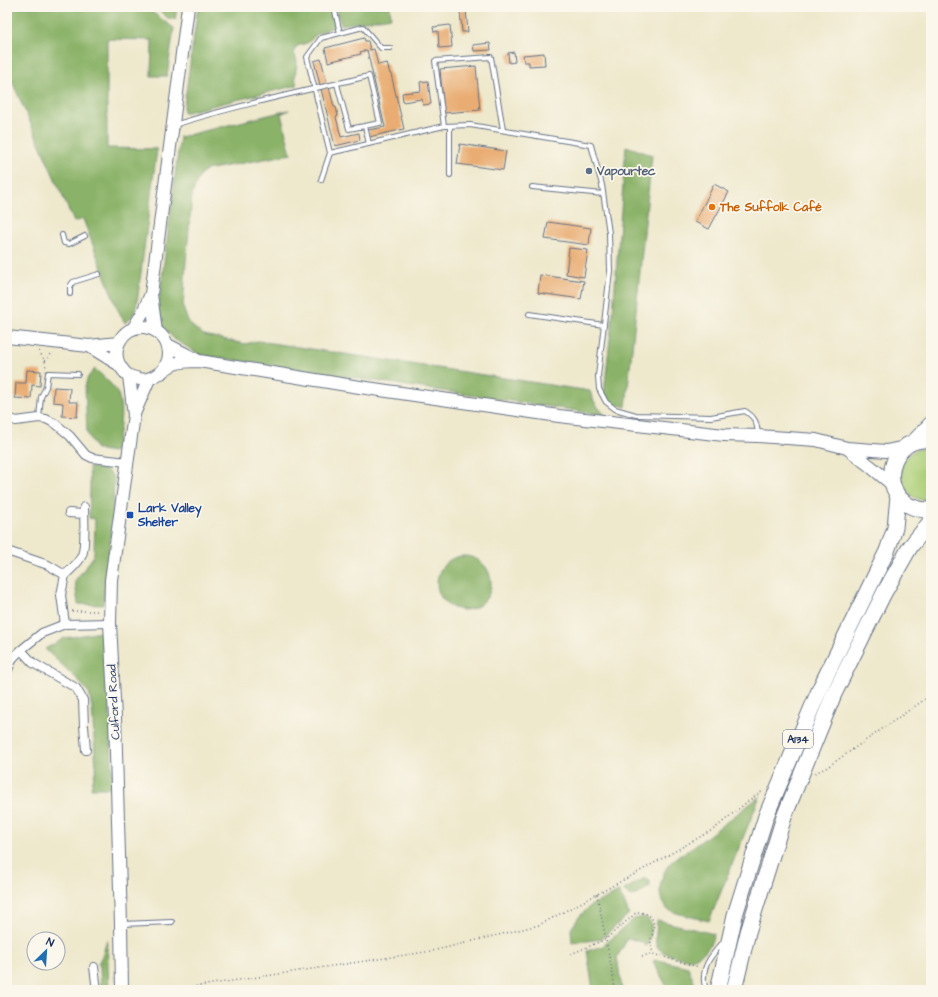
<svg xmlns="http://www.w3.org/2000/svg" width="938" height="997" font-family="'Architects Daughter',sans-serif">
	<rect width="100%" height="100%" fill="#fbf7ec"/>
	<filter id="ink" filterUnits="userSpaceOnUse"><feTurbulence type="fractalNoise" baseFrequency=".025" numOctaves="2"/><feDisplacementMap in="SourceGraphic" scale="8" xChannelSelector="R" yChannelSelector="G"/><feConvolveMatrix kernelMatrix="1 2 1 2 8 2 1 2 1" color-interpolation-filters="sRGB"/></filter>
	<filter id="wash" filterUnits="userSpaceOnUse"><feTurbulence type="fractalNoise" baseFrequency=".012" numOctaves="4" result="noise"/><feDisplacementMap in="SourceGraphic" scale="16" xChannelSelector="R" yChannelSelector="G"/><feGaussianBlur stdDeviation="0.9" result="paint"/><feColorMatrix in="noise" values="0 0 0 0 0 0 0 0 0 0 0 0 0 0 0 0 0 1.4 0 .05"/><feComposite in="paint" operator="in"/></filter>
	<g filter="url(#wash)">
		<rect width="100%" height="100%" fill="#eee8cc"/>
		<path fill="#adcf78" stroke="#647f6b" d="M930,448L931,449V500C895,503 891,456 920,449C923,448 927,449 930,448Z"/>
		<path fill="#8ab268" stroke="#527063" d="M7,7H145L174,28L167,76H151L152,40L107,39V148L157,149L137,303C134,313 133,317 125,323L117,308L83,219L74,222L7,70Z
			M162,7H177L175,20L168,18L161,12Z
			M198,7H331L336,26L317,34L310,41L307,43L297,46L295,49L294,53L297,61L295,77L297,86H294L183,113Z
			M336,7H390L391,17L341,25Z
			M289,110L281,114L291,154L206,170L202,173L197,181L192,195L186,262L183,307L187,319L193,327L204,335L245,344L258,341L590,391C593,401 598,408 605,415L200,355L174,339L163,327L158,310L180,137Z
			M626,146L652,155L626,407C615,404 611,403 604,393L613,312Z
			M95,369C102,376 114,385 118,394C124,412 119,431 116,450L113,452L96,449L87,433L85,386L88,377Z
			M89,467C99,469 109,468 114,479L112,526L103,605L78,604L75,581L93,557L94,553L95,519L89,518L90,486Z
			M437 583a27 27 0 1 1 54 0a27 27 0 1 1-54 0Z
			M101,632L107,637L113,788H91L96,768L92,708L89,693L77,679L45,649L65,638Z
			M760,796L709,921C701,919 670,913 666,908C656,897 660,877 668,866C672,859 692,848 700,842C720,827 740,812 760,796Z
			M645,878L650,881V886C642,891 630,903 624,890Z
			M619,892L624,902L629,914L601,939L572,943L571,929L579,917L590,906Z
			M643,917C645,918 647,918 649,920C654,926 650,938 648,945L645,946L642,942L628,938L617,957L622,990H593L587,951L603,946L634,919Z
			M657,920L714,934C709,951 704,953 690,960C680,957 658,955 656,943C655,936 657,927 657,920Z
			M107,939L109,990H101L100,966L98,964L103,954Z
			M658,960L688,967L697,990H670L667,987L653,961Z"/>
		<g id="blocks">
			<path fill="#e9ad73" d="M466,10L468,32H462L460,11Z
				M450,25L452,47L439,48L438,31L434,32L433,27Z
				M364,38L365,41H368L370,50L374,49L378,65L387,63L390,74H391L404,129L369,137L368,130L385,127L367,50L360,52L361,54L328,62L325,48Z
				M490,43L491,50L474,51L473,45Z
				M514,52L515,62L509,63L508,53Z
				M544,53L545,65L529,66V62H524L523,55Z
				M321,59L327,83L320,85L314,61Z
				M476,66L480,110L444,113L440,69Z
				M428,81L431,104L423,105L422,99L403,102L402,93L421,91L420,82Z
				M329,87L334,107H336L338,116L336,117L341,137L359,133L360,140L335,146L321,89Z
				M460,144L506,151L503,170L457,164Z
				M714,184L729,192L709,229L695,222Z
				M548,222L591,228L589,245L545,239Z
				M569,248L588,250L584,277L566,274Z
				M540,275L584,281L581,299L538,293Z
				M27,370L41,371L40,386L32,385L31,399L15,398L16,383H26Z
				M54,387L70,388L69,402H78L77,417L62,416L63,403L53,402Z"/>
		</g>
	</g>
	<g filter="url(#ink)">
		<use href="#blocks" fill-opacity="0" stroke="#657084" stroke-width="1"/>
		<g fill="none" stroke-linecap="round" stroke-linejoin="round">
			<g stroke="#657084" stroke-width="6">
				<path id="lane" d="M334,7L340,33
					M390,48H381L363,27L321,38L307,57L330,153L444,126L470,125L591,145L602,185L609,233L610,271L598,376L599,389L606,402L615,409L636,415L711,417L745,411C756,418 757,423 758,435
					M174,125C238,105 304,91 369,76L380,123L349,129L337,84
					M365,126L369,144
					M444,126L435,61L491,57L503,130
					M450,126V175
					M321,180L330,153
					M532,187L603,194
					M62,235L64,243L69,244L85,236
					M70,294V286L73,282L99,274
					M529,314L604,325
					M39,418L41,397L46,387L48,373L78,374
					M122,924L172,922
					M706,990C705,986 703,981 704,977C704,962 715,952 724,941"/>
			</g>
			<g stroke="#657084" stroke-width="10">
				<path id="street" d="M7,417L16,421L39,418L46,419L56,424L70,436L86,455L92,458L127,462
					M69,513L84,514
					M7,551L48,565L65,575L61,595L65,624
					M65,575C71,569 79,563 82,555C86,546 84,518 84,507
					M21,650L33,663L76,688L83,700L84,726L86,750
					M7,672L13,658L21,650L42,633L65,624L110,623
					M94,967L97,990"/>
			</g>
			<g stroke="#657084" stroke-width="14">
				<path id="secondary" d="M133,329L143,312L151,294
					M156,331L151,294L188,7
					M7,337L89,346L118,343
					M168,345L199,361
					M89,346L118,364
					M161,373C163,370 165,368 166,365C175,348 162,329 144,327C121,325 108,354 123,370C126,375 131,377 136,378C151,384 161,370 174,364C181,361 191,361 199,361L353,386L559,416L724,435L758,436L816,440L847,448L886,451L905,447
					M134,414L149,379
					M847,448L870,466L893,485
					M122,990L121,924L115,718L110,623L111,580L134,415L129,376"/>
			</g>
			<g stroke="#657084" stroke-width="17">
				<path id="highway" d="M931,440C882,435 875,511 931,510
					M914,442L931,424
					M718,990L735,915L766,816L821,686L887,551L895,528L898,496
					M734,990L748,932L784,817L834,694L884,593L910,547L931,521"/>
			</g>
			<path stroke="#657084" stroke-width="1.5" stroke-dasharray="1 3" stroke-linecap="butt" d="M39,351L45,361L46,368
				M45,361L52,353
				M72,611H100
				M815,773L826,768L931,695
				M597,894L612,971L615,990
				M571,954L606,939L637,912C649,913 656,918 653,931C653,934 651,937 651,941C650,945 652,949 653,954
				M642,957L649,954H653L699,967
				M172,990L432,951L539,925L633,875L714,829L752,798L763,791"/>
			<use href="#lane" stroke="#fff" stroke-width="4"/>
			<use href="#street" stroke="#fff" stroke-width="8"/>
			<use href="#secondary" stroke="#fff" stroke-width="12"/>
			<use href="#highway" stroke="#fff" stroke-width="15"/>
		</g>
	</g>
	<circle fill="#5c6f8a" stroke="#fbf7ec" stroke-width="1.5" cx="589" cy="171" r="4"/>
	<circle fill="#e8710a" stroke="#fbf7ec" stroke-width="1.5" cx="712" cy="207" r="4"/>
	<rect fill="#1a4fb4" stroke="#fbf7ec" stroke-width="1.5" x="126" y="511" width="8" height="8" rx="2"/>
	<g text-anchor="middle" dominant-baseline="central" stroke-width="3.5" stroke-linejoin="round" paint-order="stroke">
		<rect fill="#fbf7ec" stroke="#5e6b89" stroke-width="1" x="783" y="730" width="30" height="18" rx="3"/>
		<g font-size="11" font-weight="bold" fill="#1b2f5e">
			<text x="798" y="739">A134</text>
		</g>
		<g font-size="12" font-weight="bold" fill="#4e5e75" stroke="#fbf7ec" text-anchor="start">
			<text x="597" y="171">Vapourtec</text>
		</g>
		<g font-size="12" font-weight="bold" fill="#c56008" stroke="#fbf7ec" text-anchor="start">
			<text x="720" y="207">The Suffolk Café</text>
		</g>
		<g font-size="12" font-weight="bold" fill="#164399" stroke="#fbf7ec" text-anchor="start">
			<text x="138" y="508">Lark Valley<tspan x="138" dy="14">Shelter</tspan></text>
		</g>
		<g font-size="12" fill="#1b2f5e" stroke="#fbf7ec">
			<text transform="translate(114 702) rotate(-93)">Culford Road</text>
		</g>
	</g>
	<rect width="938" height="997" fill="none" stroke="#fbf7ec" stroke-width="24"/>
	<g transform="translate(46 951) rotate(25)"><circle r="19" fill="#fbf7ec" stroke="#a1a7b3"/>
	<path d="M0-3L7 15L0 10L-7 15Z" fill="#1f6fb2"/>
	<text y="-6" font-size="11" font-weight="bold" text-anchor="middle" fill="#1b2f5e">N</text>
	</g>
</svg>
